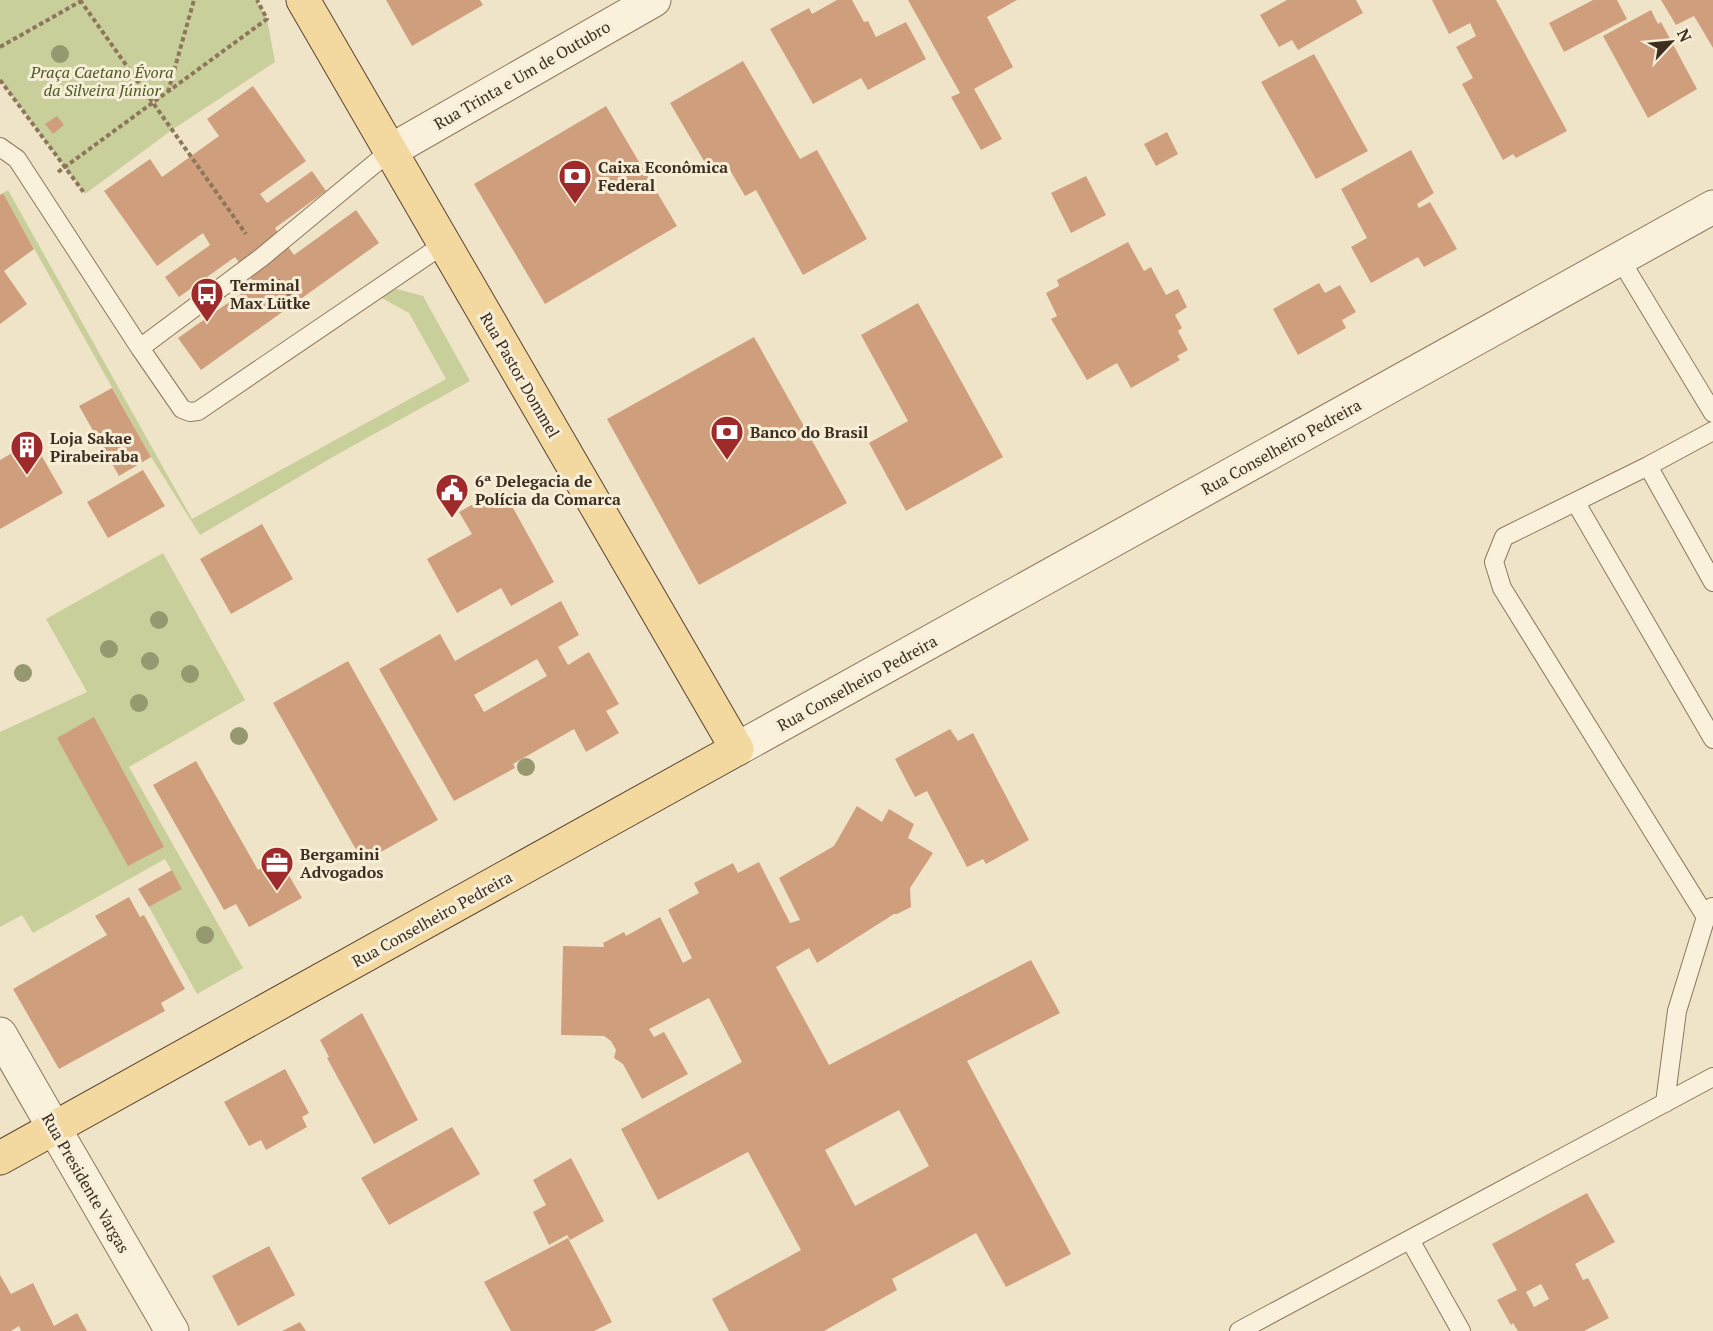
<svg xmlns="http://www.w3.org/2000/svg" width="1713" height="1331" font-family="'PT Serif',serif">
	<rect width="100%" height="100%" fill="#f0e4c8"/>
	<path fill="#c9cf9b" d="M0,0H257L267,19L275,62L172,130L85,194L0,80Z
		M8,190L192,519L446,379L409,313L380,297L397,289L423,296L470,381L338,454L200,535L151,457L3,193Z
		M163,553L245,700L129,767L243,968L197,994L149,907L182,889L165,859L33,933L22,915L0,927V732L87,692L46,619Z"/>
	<path fill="#cf9f7d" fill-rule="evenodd" d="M386,0H480L483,5L412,46Z
		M837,0H852L864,22L868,21L876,37L906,22L926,59L868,90L861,78L813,104L770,29L809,8L812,14Z
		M908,0H1017L987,17L1013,67L974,89L1002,139L981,150L951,97L960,93Z
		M1287,0H1356L1363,13L1298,50L1292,40L1279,47L1260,15Z
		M1432,0H1496L1567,131L1516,158L1513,154L1503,160L1462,84L1473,78L1456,47L1476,36L1470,23L1449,34Z
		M1593,0H1617L1627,19L1564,52L1549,23Z
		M1661,0H1713V48L1694,16L1676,25Z
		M1651,10L1658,24L1661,22L1697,89L1648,118L1603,36Z
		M1314,54L1368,151L1316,179L1261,82Z
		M743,61L800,159L817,150L867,239L803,275L756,190L745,196L727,165L711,173L670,103Z
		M253,86L306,161L260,194L267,203L312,171L326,191L275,228L294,255L356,210L379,243L201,370L178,338L255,284L235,257L179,297L165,277L210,245L203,233L157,266L104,191L150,159L162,177L219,136L207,119Z
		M606,106L677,226L545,304L474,184Z
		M57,116L64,125L53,134L45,124Z
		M1167,132L1178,154L1156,166L1144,144Z
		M1411,150L1434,193L1417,204L1419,208L1430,202L1457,249L1424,267L1418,257L1371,283L1351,247L1367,238L1341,189Z
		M1086,176L1106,215L1071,233L1051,193Z
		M3,193L34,249L4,271L27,304L0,324V195Z
		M1128,242L1144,271L1151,267L1166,295L1178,289L1187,307L1175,315L1182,328L1178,331L1188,350L1177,356L1180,360L1131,388L1117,363L1087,380L1051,319L1057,316L1046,293L1059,286L1057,280Z
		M1319,283L1325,293L1340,285L1356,312L1342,320L1346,328L1298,355L1273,309Z
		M918,303L1003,457L906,511L869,443L908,421L861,335Z
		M754,337L847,503L699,585L607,419Z
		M112,388L151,457L119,476L79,406Z
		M33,441L63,493L0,529V460Z
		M143,470L165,506L108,538L87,502Z
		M502,488L554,582L511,606L501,588L457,613L427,559L472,534L459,512Z
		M262,524L293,579L231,614L200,559Z
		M561,601L579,635L558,647L568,665L589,652L619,704L606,711L619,733L586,752L574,729L513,764L515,768L454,801L379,669L440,634L455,661ZM537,659L547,676L484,712L474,695Z
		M348,661L438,820L363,862L273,703Z
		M94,717L164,847L128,866L57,738Z
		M950,729L958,741L973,733L1029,840L986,864L983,859L967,867L927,791L915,797L895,759Z
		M196,761L258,870L279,858L302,898L249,927L236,904L224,910L153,785Z
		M857,806L882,822L889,809L914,824L908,838L933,853L910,888L911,907L897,914H894L817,963L809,948L776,967L829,1065L1031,960L1060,1013L967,1061L1071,1254L1006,1287L976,1233L892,1279L897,1290L824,1331H729L712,1299L801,1250L748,1152L658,1200L621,1129L742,1062L709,998L649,1029L654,1037L664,1032L688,1074L642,1099L623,1064L614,1058L616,1050L611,1041L604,1036L561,1035L563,946L604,947L603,943L624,932L626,936L660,917L683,963L692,958L668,910L699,893L694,883L733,863L738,873L759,862L790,923L800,920L779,878L834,846ZM899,1110L929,1166L855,1206L825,1150Z
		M172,870L182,889L149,907L138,889Z
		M129,897L140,917L144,915L185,989L161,1003L165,1011L59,1069L13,989L107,935L95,916Z
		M362,1013L418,1120L374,1144L327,1058L329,1057L320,1040Z
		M285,1069L309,1113L302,1117L307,1127L266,1150L261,1140L249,1146L224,1102Z
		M452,1127L480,1174L389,1225L361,1178Z
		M571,1158L604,1221L570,1240L567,1235L549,1245L533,1212L546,1205L533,1180Z
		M1587,1193L1615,1242L1575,1264L1583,1280L1588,1278L1609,1318L1584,1331H1518L1513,1323L1511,1325L1497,1300L1517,1290L1492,1244ZM1541,1284L1549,1299L1534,1307L1526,1292Z
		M568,1238L612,1322L594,1331H511L484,1282Z
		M269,1246L295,1295L238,1326L212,1276Z
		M0,1275L11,1294L33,1283L54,1326L77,1313L87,1331H21L19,1326L11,1331H0Z
		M300,1322L306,1331H282Z"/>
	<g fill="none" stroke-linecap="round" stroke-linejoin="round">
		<g stroke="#8d765c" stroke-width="20">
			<path id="service" d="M0,147L17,159L140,348L262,257L390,151
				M1620,259L1713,413
				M140,348L182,409L190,412L198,411L444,244
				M1648,466L1713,582
				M1576,503L1713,739
				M1706,917L1502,588L1494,562L1504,537L1648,466L1713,431
				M1665,1103L1677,1011L1706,917L1712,907
				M1410,1240L1461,1331
				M1239,1331L1713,1077"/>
		</g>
		<g stroke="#8d765c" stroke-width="35">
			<path id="minor" d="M390,151L654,0
				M54,1128L172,1331"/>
		</g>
		<g stroke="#8d765c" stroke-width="35">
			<path id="tertiary" d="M737,749L1713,207
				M0,1034L54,1128"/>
		</g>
		<g stroke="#5b4430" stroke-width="35">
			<path id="primary" d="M0,1158L737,749L303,0"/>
		</g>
		<path stroke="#8d765c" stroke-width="4" stroke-dasharray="4.5 3" stroke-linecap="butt" d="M80,0L246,234
			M0,47L83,0
			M0,80L85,194
			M168,92L194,0
			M58,172L267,19L257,0
			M278,280L290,296"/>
		<use href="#service" stroke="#faf1dc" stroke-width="18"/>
		<use href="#minor" stroke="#faf1dc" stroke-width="33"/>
		<use href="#tertiary" stroke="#faf1dc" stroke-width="33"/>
		<use href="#primary" stroke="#f3d9a0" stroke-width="33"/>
	</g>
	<g fill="#96986f">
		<circle cx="60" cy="54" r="9"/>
		<circle cx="159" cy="620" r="9"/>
		<circle cx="109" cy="649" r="9"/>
		<circle cx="150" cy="661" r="9"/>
		<circle cx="23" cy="673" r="9"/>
		<circle cx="190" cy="674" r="9"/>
		<circle cx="139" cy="703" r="9"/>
		<circle cx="239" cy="736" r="9"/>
		<circle cx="526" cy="767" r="9"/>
		<circle cx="205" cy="935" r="9"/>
	</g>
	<defs>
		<g id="bank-pin" transform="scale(1.725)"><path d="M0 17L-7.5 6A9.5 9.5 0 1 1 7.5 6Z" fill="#9e2a2b" stroke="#f7eed8"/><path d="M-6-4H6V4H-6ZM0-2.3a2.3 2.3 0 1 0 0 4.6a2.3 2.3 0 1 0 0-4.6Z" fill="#fff"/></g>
		<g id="bus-pin" transform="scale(1.725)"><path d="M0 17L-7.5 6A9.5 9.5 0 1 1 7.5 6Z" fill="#9e2a2b" stroke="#f7eed8"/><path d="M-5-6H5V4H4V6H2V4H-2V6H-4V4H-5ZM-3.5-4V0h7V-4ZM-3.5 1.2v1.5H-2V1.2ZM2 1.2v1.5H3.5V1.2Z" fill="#fff"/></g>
		<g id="building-pin" transform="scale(1.725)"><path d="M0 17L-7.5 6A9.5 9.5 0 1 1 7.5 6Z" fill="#9e2a2b" stroke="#f7eed8"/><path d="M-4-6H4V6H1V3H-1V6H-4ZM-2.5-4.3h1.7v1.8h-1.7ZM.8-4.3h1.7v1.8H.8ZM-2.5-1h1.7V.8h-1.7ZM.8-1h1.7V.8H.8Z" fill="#fff"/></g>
		<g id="civic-pin" transform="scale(1.725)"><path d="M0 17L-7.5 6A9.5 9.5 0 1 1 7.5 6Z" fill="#9e2a2b" stroke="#f7eed8"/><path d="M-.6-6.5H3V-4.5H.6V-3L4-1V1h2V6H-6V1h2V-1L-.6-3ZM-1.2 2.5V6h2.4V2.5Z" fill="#fff"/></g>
		<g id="office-pin" transform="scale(1.725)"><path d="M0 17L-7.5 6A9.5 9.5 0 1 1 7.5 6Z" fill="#9e2a2b" stroke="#f7eed8"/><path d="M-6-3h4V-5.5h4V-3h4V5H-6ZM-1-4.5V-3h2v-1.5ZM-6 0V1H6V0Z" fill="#fff"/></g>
	</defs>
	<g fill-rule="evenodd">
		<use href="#bank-pin" x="575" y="176"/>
		<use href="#bus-pin" x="207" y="294"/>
		<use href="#bank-pin" x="727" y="432"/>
		<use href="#building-pin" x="27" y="447"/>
		<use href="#civic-pin" x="452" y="490"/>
		<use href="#office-pin" x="277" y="863"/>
	</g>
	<g text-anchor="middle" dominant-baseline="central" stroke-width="6" stroke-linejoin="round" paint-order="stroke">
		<g font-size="16" font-style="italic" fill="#4d5a26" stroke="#f7eed8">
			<text x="102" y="72">Praça Caetano Évora<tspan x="102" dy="18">da Silveira Júnior</tspan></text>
		</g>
		<g font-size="16" fill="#3d2e20" stroke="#f7eed8">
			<text transform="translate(522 75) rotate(-30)">Rua Trinta e Um de Outubro</text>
			<text transform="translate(520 375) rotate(60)">Rua Pastor Dommel</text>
			<text transform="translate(1281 447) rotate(-29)">Rua Conselheiro Pedreira</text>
			<text transform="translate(857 683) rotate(-29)">Rua Conselheiro Pedreira</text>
			<text transform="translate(432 919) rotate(-29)">Rua Conselheiro Pedreira</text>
			<text transform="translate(86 1183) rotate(60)">Rua Presidente Vargas</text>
		</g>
		<g font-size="16" font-weight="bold" fill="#3d2e20" stroke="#f7eed8" text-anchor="start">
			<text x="598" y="167">Caixa Econômica<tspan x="598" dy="18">Federal</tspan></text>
			<text x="230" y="285">Terminal<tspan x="230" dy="18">Max Lütke</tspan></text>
			<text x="750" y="432">Banco do Brasil</text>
			<text x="50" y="438">Loja Sakae<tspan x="50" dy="18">Pirabeiraba</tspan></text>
			<text x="475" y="481">6ª Delegacia de<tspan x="475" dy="18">Polícia da Comarca</tspan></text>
			<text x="300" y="854">Bergamini<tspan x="300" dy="18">Advogados</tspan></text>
		</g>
	</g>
	<g transform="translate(1671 42) rotate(64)" stroke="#f7eed8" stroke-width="4.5" paint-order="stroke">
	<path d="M0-4.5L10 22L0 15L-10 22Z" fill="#3d2e20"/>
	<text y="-9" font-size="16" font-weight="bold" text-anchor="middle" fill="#3d2e20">N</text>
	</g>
</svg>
